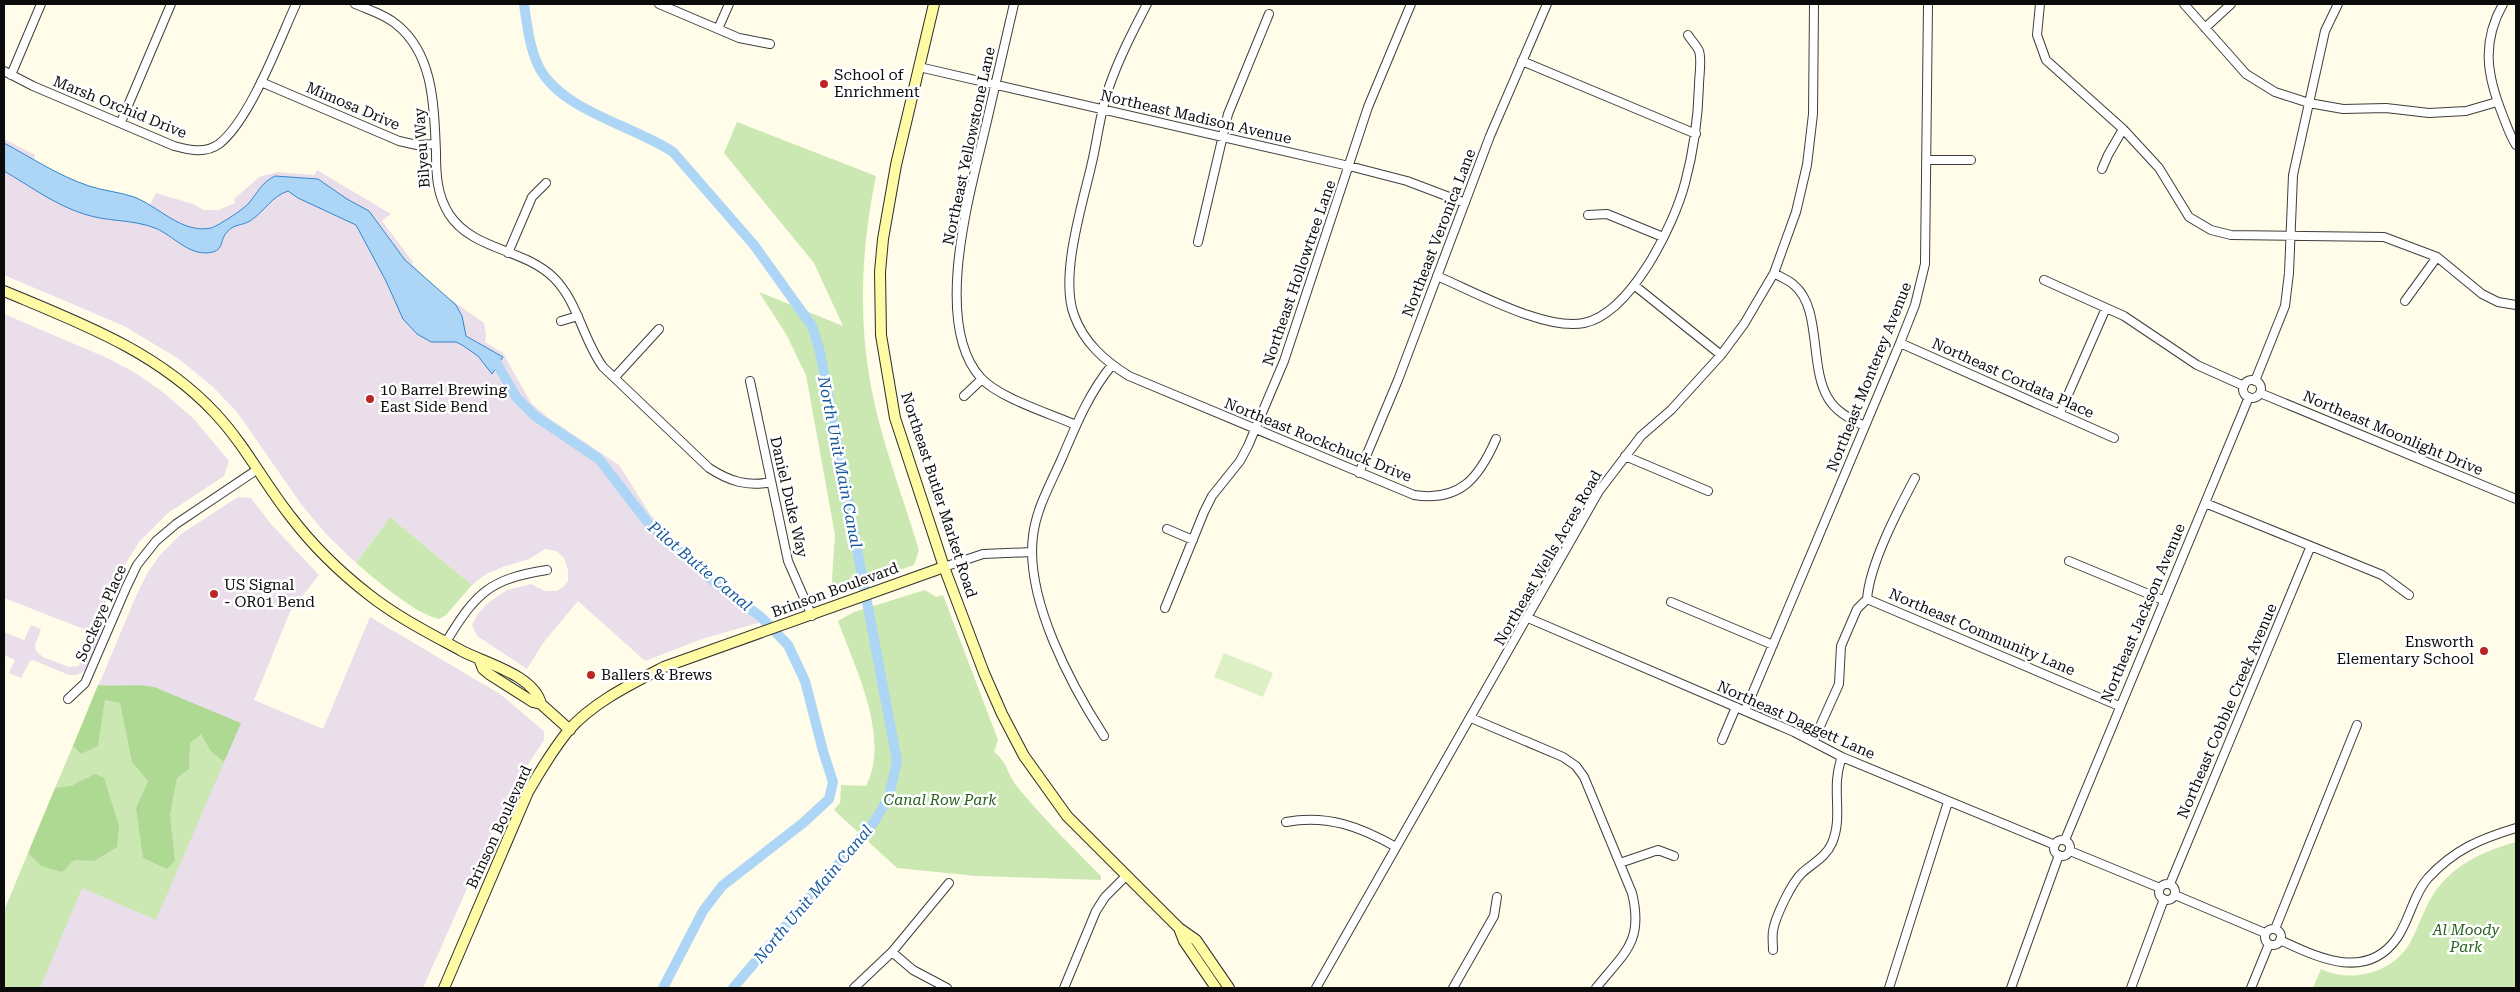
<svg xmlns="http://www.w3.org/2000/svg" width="2520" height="992" font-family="'Roboto Serif',serif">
	<rect width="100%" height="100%" fill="#fffce9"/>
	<path fill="#eadeea" d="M4,139L35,155L34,160L59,174L90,186L135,197L150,205L156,193L193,204L204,210H219L235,203L234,199L259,177L278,172L314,175L317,170L391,214L382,221L413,262L412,264L440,292L484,323L486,334L485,342L503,353L531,403L547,417L619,465L650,514L675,541L725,585L750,602L768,620L702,639L645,661L578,601L543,643L527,669L477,636L472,625L478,614L489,602L507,590L531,584L545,591H557L563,587L568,581V570L564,558L556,551L545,549L529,559L503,567L486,574L472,585L390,517L356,563L326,534L301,504L237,412L212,386L179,359L124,326L4,275Z
		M4,314L105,357L134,372L164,393L194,419L229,461L224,476L168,513L139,542L114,583L94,632L104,637L91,664L85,671L77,675H69L33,660L30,661L21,678L9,673L15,660L4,655V632L24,640L31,625L41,629L35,645L36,651L43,657L69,667L78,666L83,660L94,633L4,598Z
		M238,497L251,498L271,524L319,575L290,612L254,700L323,729L370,617L500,694L544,731V740L509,794L423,988H4V911L136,596L148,572L160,555L181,534Z"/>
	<path fill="#cbe8b3" d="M737,122L876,176C862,243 858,313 870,381C880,438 902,494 919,550L914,565L831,594L835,535L806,375L786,334L759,292L843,326L814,263L724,153Z
		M390,517L472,585L446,615L439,619C415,614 375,579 356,563Z
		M925,590L936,597L943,595L998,740L994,752C1008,762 1008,777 1019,789C1045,820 1073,848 1101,876V880L976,876L897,868L834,810L840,803L841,785L866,786C891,738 855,668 838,621L854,612Z
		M105,700L120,703L132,762L148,781L136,808L175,860L170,815L177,778L189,769L190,743L201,734L210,750L224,762L156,920L82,888L40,988H4V911L28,853L41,866L74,860L94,861L95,774L71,787L55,788L73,746L81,754L98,746Z
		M2516,842V988H2313L2321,969C2352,984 2394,973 2411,941C2421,922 2426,901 2441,884C2461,861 2487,850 2516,842Z"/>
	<path fill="#aed992" d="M98,685C117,687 136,683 154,687L241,723L224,762L210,750L201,734L190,743L189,769L177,778L170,815L175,860L167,869L143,858L136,808L148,781L132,762L120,703L105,700L98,746L81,754L73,746Z
		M95,774L104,778L119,826L117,847L94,861L74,860L62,872L41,866L28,853L55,788L71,786Z"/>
	<path fill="#def0c5" d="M1224,653L1273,673L1263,697L1214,677Z"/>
	<path fill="#add6f6" stroke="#3486cd" d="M4,143C32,158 59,176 89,186C104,191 120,192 134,197C158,206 182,234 211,228C218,226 244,209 249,203C258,192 262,182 275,176L318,179L347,199L369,211L405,260L456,305L462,316L466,336L503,357L492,374L478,356L462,345L456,342H431L417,334L403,319L386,281L356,225L298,198L288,191C272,196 264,212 250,221C241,226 234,224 227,232C220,239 224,249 213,252C190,258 173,235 155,228C132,219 107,222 84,214C55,205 30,186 4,171Z"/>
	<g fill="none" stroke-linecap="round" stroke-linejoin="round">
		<path stroke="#add6f6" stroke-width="10" d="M524,4C527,24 529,44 537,63C557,110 633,125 673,152L754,245L812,326L820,352L897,761L889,797L874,822L733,988
			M488,357L496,362L516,397L535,416L599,459L649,524L717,584L761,617L788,645L805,681L823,751L833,782L829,799L803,823L722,886L703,911L663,988"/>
		<g stroke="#3e3e3e" stroke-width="10">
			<path id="street" d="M355,4C369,10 384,14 396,24C434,54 434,107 436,152C436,175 437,195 449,214C473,251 524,248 554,278C578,302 583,340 603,367L709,468C729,481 747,487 771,482
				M659,4L739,38L770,44
				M1014,4C1005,44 995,85 986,125C971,190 931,323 981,378C999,398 1051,414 1076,425
				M1147,4C1133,31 1119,58 1109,87C1101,109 1098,135 1093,158C1084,200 1059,274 1074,315C1084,343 1105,361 1129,376L1414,495C1460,502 1479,478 1496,439
				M2040,4L2037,35L2046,60L2123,129L2159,168L2189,217L2211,230L2231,235L2384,237L2437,257L2482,294L2498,302L2516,305
				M2184,4L2246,74L2275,92L2309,103L2343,109L2386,108L2429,113L2466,111L2497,102
				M2503,4C2481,43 2487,76 2503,116C2507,126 2510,136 2516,145
				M2205,28L2231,4
				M718,29L729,4
				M1522,61L1696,134
				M919,67L1349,166L1407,181L1465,203
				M4,71L33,86L174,146C189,150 205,154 219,144C250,120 279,41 296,4
				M11,75L41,4
				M261,82L399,141L417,145L435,144
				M121,122L171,4
				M1927,160H1971
				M2102,169L2108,155L2123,129
				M1588,215L1607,214L1663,237
				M1198,242L1228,114L1269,14
				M508,253L532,197L546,183
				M1774,273C1780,277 1789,280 1794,285C1822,308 1809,367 1828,398C1836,412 1851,419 1864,426
				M1437,276C1475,292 1545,331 1584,323C1631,313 1674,225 1685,183C1694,150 1698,119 1699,85C1699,76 1702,60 1699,51C1697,46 1691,40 1688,35
				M2044,280L2124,316L2197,365L2244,386
				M1634,285L1721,355
				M2405,301L2437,257
				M561,321L578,316
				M1900,343L2114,438
				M615,377L659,329
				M2243 389a9 9 0 1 1 18 0a9 9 0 1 1-18 0Z
				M750,381L788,561L812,616
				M2255,381L2285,306L2289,273L2293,175L2325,31L2338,4
				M2260,393L2516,499
				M964,396L982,379
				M2060,413L2106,308
				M1625,456L1708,491
				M1359,473L1398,380L1490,136L1547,4
				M2205,503L2382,575L2409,595
				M1167,529L1193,540
				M2069,561L2163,600
				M944,567L983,554L1032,552
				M1867,599C1870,563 1898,510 1915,478
				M1671,602L1773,645
				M1165,608L1204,512L1212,496L1240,461L1248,446L1284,361L1368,107L1411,4
				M1528,618L1794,732L1842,757L2055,845
				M446,642C476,593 489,579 547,570
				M68,699L85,683L126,588L137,565L156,541L176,524L258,469
				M1745,711L1900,343L1915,305L1925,264L1928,4
				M1471,718L1563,757L1576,766L1584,777L1632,893C1644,942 1624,953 1596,988
				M1104,736C1071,685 1025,599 1033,536C1036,509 1051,483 1062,458C1076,425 1089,393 1112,365
				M1722,740L1736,707
				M1813,742L1839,684L1841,646L1857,609L1867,599L2119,706
				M1286,822C1327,814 1361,827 1396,847
				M2054 848a8 8 0 1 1 16 0a8 8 0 1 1-16 0Z
				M2065,840L2249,397
				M2070,851L2160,888
				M1620,863L1658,850L1674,856
				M2159 892a8 8 0 1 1 16 0a8 8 0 1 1-16 0Z
				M2170,884L2310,548
				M2175,895L2265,933
				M2265 937a8 8 0 1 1 16 0a8 8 0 1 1-16 0Z
				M2275,929L2357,725
				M2280,940C2317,957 2366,982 2397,938C2410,919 2413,895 2428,878C2455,849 2480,839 2516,828
				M1773,950C1773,944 1772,937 1773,931C1775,917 1792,882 1802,873C1813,863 1826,857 1832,843C1844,815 1830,788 1842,757
				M892,952L913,970L947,988
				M854,988L892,952L949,883
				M1064,988L1096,911L1105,897L1127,875
				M1316,988L1599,491L1641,436L1671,410L1721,355L1744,324L1774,273L1796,212L1807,165L1813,114L1814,4
				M1453,988L1494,916L1497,897
				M1889,988L1948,802
				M2011,988L2059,855
				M2131,988L2164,899
				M2251,988L2269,944"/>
		</g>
		<g stroke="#2d2d2d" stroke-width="12">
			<path id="secondary" d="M934,4L896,165L883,239L880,272L881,335L895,418L944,567L984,673L1002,714L1024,756L1067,816L1179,928L1196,940L1229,988
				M4,291C80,323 157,351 215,413C245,445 264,483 291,517C313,546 340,572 368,594C397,617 431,634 462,651C485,663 534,675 541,704
				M480,661L483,669L489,674L533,702L541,704L570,730
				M1179,928L1184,941L1216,988
				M444,988L528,792C540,771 553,750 568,731C592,703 631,684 664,667L944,567"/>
		</g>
		<use href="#street" stroke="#fff" stroke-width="8"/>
		<use href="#secondary" stroke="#fffba4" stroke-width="10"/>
	</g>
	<g fill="#ba2623" stroke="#fff" stroke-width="2">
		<circle cx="824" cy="84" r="5"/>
		<circle cx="370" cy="399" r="5"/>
		<circle cx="214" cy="594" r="5"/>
		<circle cx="2484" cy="651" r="5"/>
		<circle cx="591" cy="675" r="5"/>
	</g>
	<g text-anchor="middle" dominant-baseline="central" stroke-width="5" stroke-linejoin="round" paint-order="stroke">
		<g font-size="15" fill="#0b0b0b" stroke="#fff" text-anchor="start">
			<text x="834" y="75">School of<tspan x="834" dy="17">Enrichment</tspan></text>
			<text x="380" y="390">10 Barrel Brewing<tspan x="380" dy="17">East Side Bend</tspan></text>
			<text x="224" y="585">US Signal<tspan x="224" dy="17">- OR01 Bend</tspan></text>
			<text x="2474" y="642" text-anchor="end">Ensworth<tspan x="2474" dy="17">Elementary School</tspan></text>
			<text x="601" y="675">Ballers &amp; Brews</text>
		</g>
		<g font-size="15" fill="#0b0b0b" stroke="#fff">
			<text transform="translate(353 106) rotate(23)">Mimosa Drive</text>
			<text transform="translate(120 107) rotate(22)">Marsh Orchid Drive</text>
			<text transform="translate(1196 117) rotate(13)">Northeast Madison Avenue</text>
			<text transform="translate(969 146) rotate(-78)">Northeast Yellowstone Lane</text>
			<text transform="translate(422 148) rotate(-94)">Bilyeu Way</text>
			<text transform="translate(1439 233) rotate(-69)">Northeast Veronica Lane</text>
			<text transform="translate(1299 273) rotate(-71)">Northeast Hollowtree Lane</text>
			<text transform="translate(1869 377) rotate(-68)">Northeast Monterey Avenue</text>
			<text transform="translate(2013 378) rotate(24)">Northeast Cordata Place</text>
			<text transform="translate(2393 433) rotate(23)">Northeast Moonlight Drive</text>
			<text transform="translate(1318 440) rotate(22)">Northeast Rockchuck Drive</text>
			<text transform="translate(939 495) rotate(72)">Northeast Butler Market Road</text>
			<text transform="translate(789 497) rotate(77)">Daniel Duke Way</text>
			<text transform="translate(1548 558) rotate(-60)">Northeast Wells Acres Road</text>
			<text transform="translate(835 590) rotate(-20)">Brinson Boulevard</text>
			<text transform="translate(101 613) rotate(-66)">Sockeye Place</text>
			<text transform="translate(2143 613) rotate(-67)">Northeast Jackson Avenue</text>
			<text transform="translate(1982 632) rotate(23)">Northeast Community Lane</text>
			<text transform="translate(2227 711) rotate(-67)">Northeast Cobble Creek Avenue</text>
			<text transform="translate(1796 720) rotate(24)">Northeast Daggett Lane</text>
			<text transform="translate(499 827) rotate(-65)">Brinson Boulevard</text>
		</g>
		<g font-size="15" font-style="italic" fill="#26621c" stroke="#fff">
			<text x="940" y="800">Canal Row Park</text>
			<text x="2466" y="930">Al Moody<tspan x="2466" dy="17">Park</tspan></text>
		</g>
		<g font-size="16" font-style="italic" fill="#15589c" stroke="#fff">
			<text transform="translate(840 462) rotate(79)">North Unit Main Canal</text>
			<text transform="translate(700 566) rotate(40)">Pilot Butte Canal</text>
			<text transform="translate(813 894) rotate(-50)">North Unit Main Canal</text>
		</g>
	</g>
	<rect width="2520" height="992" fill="none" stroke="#0b0b0b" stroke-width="10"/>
</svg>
